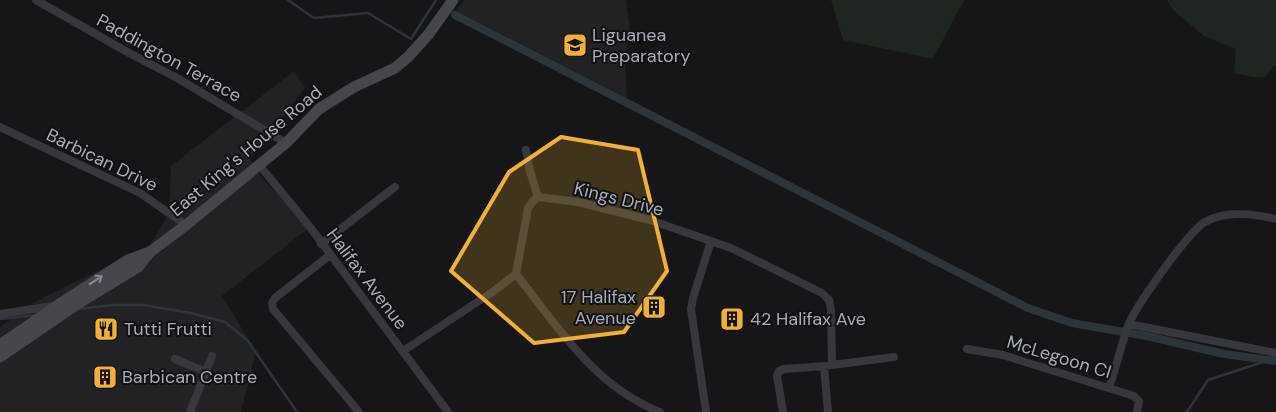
<svg xmlns="http://www.w3.org/2000/svg" width="1276" height="412" font-family="'DM Sans',sans-serif">
	<rect width="100%" height="100%" fill="#161618"/>
	<path fill="#222225" d="M464,0H626L630,29L625,60L627,98L456,11Z
		M294,71L305,88L250,159L262,178L310,227L222,296L256,352L241,412H0V327L33,303L151,244L169,213L171,166Z"/>
	<path fill="#1e261f" d="M831,0H964L933,59L843,40Z
		M1167,0H1276V66H1273L1265,77L1259,78L1234,73L1236,49L1204,36L1173,10Z"/>
	<g fill="none" stroke-linecap="round" stroke-linejoin="round">
		<path stroke="#2c353c" stroke-width="2.5" d="M288,0L314,18L368,13L411,39L436,0
			M78,309L113,305H143L191,313L225,322L248,341L297,412
			M0,319L36,315
			M1187,412L1208,380L1269,360"/>
		<path stroke="#2c353c" stroke-width="8" d="M455,15L1028,308L1072,323L1147,336L1224,354L1276,361"/>
		<path stroke="#37383d" stroke-width="8" d="M36,0L129,53L179,79L286,143
			M0,127L140,193L186,225
			M526,150L530,171L538,197
			M260,166L310,227L448,412
			M321,244L395,187
			M330,255L275,298L272,303L273,309L359,412
			M516,274C558,327 594,386 660,412
			M0,314L53,306
			M1129,324L1276,353
			M967,349L1003,355L1134,396L1139,401L1137,412
			M403,351L494,291L516,274L528,208L534,200L538,197L578,202L650,220L731,248L822,293L829,300L831,309L832,365
			M175,359L206,372
			M824,366L828,412
			M1109,388C1116,367 1121,346 1128,326C1135,307 1188,232 1205,222C1227,210 1253,214 1276,219
			M190,412L212,356
			M706,412L691,309L693,298L711,241
			M783,412L777,376L779,371L784,369L824,366L894,357"/>
		<path stroke="#45474d" stroke-width="11" d="M0,345L58,305L128,260L150,252
			M0,357L79,303L138,267L150,252L186,225L286,143L319,109L354,87L395,68L408,57L428,35L453,0"/>
	</g>
	<defs><path id="oneway-shaft" d="M-6 0H5M1.5-3L5.5 0L1.5 3" fill="none" stroke-width="1.6" stroke-linecap="round" stroke-linejoin="round" transform="scale(1.25)"/></defs>
	<use stroke="#858993" href="#oneway-shaft" transform="translate(96 280) rotate(-33)"/>
	<path fill="#f2b134" fill-opacity="0.2" stroke="#f2b134" stroke-width="4" stroke-linejoin="round" d="M561,137L638,150L667,271L624,332L534,343L451,271L509,172Z"/>
	<defs>
		<g id="school-square" transform="scale(1.25)"><rect x="-9" y="-9" width="18" height="18" rx="4" fill="#f2b134" stroke="#111113"/><path d="M0-5L7-2L0 1L-7-2ZM-4 1L0 2.5L4 1V4Q0 6-4 4Z" fill="#111"/></g>
		<g id="building-square" transform="scale(1.25)"><rect x="-9" y="-9" width="18" height="18" rx="4" fill="#f2b134" stroke="#111113"/><path d="M-4-6H4V6H1V3H-1V6H-4ZM-2.5-4.3h1.7v1.8h-1.7ZM.8-4.3h1.7v1.8H.8ZM-2.5-1h1.7V.8h-1.7ZM.8-1h1.7V.8H.8Z" fill="#111"/></g>
		<g id="restaurant-square" transform="scale(1.25)"><rect x="-9" y="-9" width="18" height="18" rx="4" fill="#f2b134" stroke="#111113"/><path d="M-5-6h1v4h1v-4h1v4h1v-4h1v5L-1.5 .5V6h-2V.5L-5-1ZM5-6V6H3V1.5H1.5Q1.5-4 5-6Z" fill="#111"/></g>
	</defs>
	<g fill-rule="evenodd">
		<use href="#school-square" x="575" y="45"/>
		<use href="#building-square" x="654" y="307"/>
		<use href="#building-square" x="732" y="319"/>
		<use href="#restaurant-square" x="106" y="329"/>
		<use href="#building-square" x="105" y="377"/>
	</g>
	<g text-anchor="middle" dominant-baseline="central" stroke-width="4" stroke-linejoin="round" paint-order="stroke">
		<g font-size="18" fill="#a8adb8" stroke="#111113" text-anchor="start">
			<text x="592" y="35">Liguanea<tspan x="592" dy="21">Preparatory</tspan></text>
			<text x="636" y="297" text-anchor="end">17 Halifax<tspan x="636" dy="21">Avenue</tspan></text>
			<text x="750" y="319">42 Halifax Ave</text>
			<text x="124" y="329">Tutti Frutti</text>
			<text x="122" y="377">Barbican Centre</text>
		</g>
		<g font-size="18" fill="#a8adb8" stroke="#111113">
			<text transform="translate(169 58) rotate(29)">Paddington Terrace</text>
			<text transform="translate(246 151) rotate(-40)">East King's House Road</text>
			<text transform="translate(102 160) rotate(26)">Barbican Drive</text>
			<text transform="translate(619 199) rotate(14)">Kings Drive</text>
			<text transform="translate(367 279) rotate(53)">Halifax Avenue</text>
			<text transform="translate(1059 357) rotate(17)">McLegoon Cl</text>
		</g>
	</g>
</svg>
